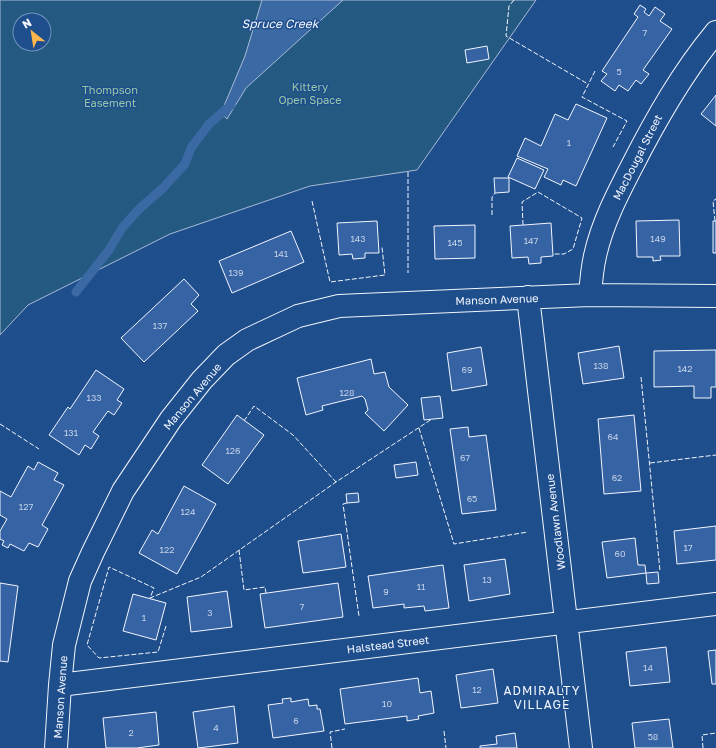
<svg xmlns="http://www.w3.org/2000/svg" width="716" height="748" font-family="'Golos Text',sans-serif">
	<rect width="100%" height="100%" fill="#1f4e8c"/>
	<path fill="#245a82" stroke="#a8bbd7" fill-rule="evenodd" d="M0,0H536L417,170L310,186L170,234L28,305L0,335ZM20,20H44V44H20Z"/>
	<path fill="#3b69a3" stroke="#a8bbd7" d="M262,0H343L246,88L227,119L221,113L245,56Z"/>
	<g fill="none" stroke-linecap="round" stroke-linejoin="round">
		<path stroke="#3b69a3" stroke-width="9" d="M76,292L109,250L122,228L139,209L162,189L185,164L191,148L209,124L231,105"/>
	</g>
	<path fill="#3563a3" stroke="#f2f6ff" d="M640,5L646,9L644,12L649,16L655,7L665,14L660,21L672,29L643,70L649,74L641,84L636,80L628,91L619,85L615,91L601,81L607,74L602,71L638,17L634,14Z
		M487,46L489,59L467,63L465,50Z
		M716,95V126L701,114Z
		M576,104L607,118L576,186L563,180L561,185L544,177L548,169L517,156L525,138L541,146L555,114L568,120Z
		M517,158L544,170L535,189L508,177Z
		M494,178H509V192L495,193Z
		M679,220L680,256H660L661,260L653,261V257H637L636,221Z
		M377,221L379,253H365V258L353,259L352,254L339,255L337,223Z
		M713,221H716V253H713Z
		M551,223L553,256L541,257V263L529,264L528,257L512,258L510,226Z
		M475,225V258L435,259L434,226Z
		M291,231L304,262L232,293L219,261Z
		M184,279L199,295L191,304L198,311L144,362L121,338Z
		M619,346L624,378L583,384L578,353Z
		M481,347L487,385L452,391L447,353Z
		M716,350V387H711V398H694V386L654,387V351Z
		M371,359L374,374L385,372L389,387L408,405L384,431L365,413L368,410L365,399L362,396L322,406L323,410L306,415L297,378Z
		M96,370L124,389L117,400L122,403L114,415L108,411L93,432L99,436L91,449L85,445L79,455L49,435L68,407L70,409Z
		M440,396L443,418L424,420L421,398Z
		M237,415L264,435L228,484L202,465Z
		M634,415L641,491L604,494L598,419Z
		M468,427L469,437L486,435L496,510L462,514L450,429Z
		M38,462L58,473L54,480L64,485L42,525L48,529L38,547L29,543L24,551L10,544L8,548L2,545L4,541L0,539V531L7,519L0,515V491L11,497L28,466L34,470Z
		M416,462L418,475L396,478L394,465Z
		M184,486L216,504L177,574L139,553L152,530L158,534Z
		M358,493L359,502L347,503L346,494Z
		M716,526V560L677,564L674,531Z
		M341,534L346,567L303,573L298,541Z
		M635,538L638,565H645L646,573L607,578L602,542Z
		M505,559L510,594L469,601L464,565Z
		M443,565L449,608L425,611L424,606L404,608V604L373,608L368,576Z
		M658,572L659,583L647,584L646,573Z
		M0,583L18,586L8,662L0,661Z
		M338,583L343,617L265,628L260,594Z
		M227,591L232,627L191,632L187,597Z
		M133,594L166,603L156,640L123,631Z
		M666,647L670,682L630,686L626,652Z
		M716,650V684H712L708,651Z
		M493,669L498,703L461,708L456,675Z
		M418,678L420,693L431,691L434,713L418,716L419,719L407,721V716L345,724L340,689Z
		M291,698V702L308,699L309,706L317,705V709H320L324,731L273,738L268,705L283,703L282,699Z
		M234,706L238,743L198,748L193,712Z
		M156,712L159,745L137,748H106L103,718Z
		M669,719L673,748H635L632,723Z
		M515,733L517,748H480V746L497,744L496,736Z"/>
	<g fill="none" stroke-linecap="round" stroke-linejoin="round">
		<g stroke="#f2f6ff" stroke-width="24">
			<path id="minor" d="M590,295C591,282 592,269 595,256C602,224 617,195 632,166C656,119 682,73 716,32
				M528,297L581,748
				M60,685L716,604
				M56,748L60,685L64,645L80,581L93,552L123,491L171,419L202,380L226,355L247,340L298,316L339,306L590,295L716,296"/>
		</g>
		<use href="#minor" stroke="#1f4e8c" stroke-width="22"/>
		<path stroke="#f2f6ff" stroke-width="1" stroke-dasharray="5 2" stroke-linecap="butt" d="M514,0L509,6L506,36L588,84
			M595,71L582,97L627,121L613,147
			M408,172V273
			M312,201L330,282L385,275L382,247
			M492,215V197L495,193
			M715,221L713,201L716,199
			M523,225L522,202L538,192L582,218L573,249L564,254H553
			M641,377L660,571
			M244,421L254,406L293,435L336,482
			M0,424L39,449
			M419,428L454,544L528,532
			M650,463L716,455
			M347,503L343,504L359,616
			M239,550L244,590L265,587L266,593
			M166,626L158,652L99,658L87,645L109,567L154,588L150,598L201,577L336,482L432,419
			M444,731L446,748
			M332,748L330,732L345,729
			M703,748L702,735L716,733"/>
	</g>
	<g text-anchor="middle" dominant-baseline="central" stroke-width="3" stroke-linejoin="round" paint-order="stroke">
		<g font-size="9" fill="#c3d1e8">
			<text x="645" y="32">7</text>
			<text x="619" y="71">5</text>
			<text x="569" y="142">1</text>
			<text x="358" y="238">143</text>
			<text x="658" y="238">149</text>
			<text x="531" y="240">147</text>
			<text x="455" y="242">145</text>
			<text x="281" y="253">141</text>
			<text x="236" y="272">139</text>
			<text x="160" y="325">137</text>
			<text x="601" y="365">138</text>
			<text x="685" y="368">142</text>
			<text x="467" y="369">69</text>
			<text x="347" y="392">128</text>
			<text x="94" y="397">133</text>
			<text x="71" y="432">131</text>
			<text x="613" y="436">64</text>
			<text x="233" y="450">126</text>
			<text x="465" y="457">67</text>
			<text x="617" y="477">62</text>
			<text x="472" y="498">65</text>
			<text x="26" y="506">127</text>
			<text x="188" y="511">124</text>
			<text x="688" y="547">17</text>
			<text x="167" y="549">122</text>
			<text x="620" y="553">60</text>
			<text x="487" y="579">13</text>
			<text x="421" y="586">11</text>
			<text x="386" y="591">9</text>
			<text x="302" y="606">7</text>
			<text x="210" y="612">3</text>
			<text x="144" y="617">1</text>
			<text x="648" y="667">14</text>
			<text x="477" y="689">12</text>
			<text x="387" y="703">10</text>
			<text x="296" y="720">6</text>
			<text x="216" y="727">4</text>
			<text x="131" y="732">2</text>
			<text x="653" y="736">58</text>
		</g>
		<g font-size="11" fill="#97c8a6" stroke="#1f4e8c">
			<text x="310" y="86">Kittery<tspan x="310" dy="13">Open Space</tspan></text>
			<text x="110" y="89">Thompson<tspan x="110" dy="13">Easement</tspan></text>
		</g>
		<g font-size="11" fill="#f2f6ff" stroke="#1f4e8c">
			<text transform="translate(637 157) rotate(-63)">MacDougal Street</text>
			<text transform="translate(497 299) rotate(-2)">Manson Avenue</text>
			<text transform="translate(192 396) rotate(-50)">Manson Avenue</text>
			<text transform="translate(555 522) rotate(-97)">Woodlawn Avenue</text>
			<text transform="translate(388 644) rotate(-7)">Halstead Street</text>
			<text transform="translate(60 697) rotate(-86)">Manson Avenue</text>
		</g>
		<g font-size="12" font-style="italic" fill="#f2f6ff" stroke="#1f4e8c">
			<text x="280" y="23">Spruce Creek</text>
		</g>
		<g font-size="12" letter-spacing="1" fill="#f2f6ff" stroke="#1f4e8c">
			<text x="542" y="690">ADMIRALTY<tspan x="542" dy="14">VILLAGE</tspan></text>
		</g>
	</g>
	<g transform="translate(32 32) rotate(330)"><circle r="19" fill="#1f4e8c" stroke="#7391ba"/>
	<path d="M0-3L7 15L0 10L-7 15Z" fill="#ffb74d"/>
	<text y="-6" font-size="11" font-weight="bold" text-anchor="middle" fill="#f2f6ff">N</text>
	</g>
</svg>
